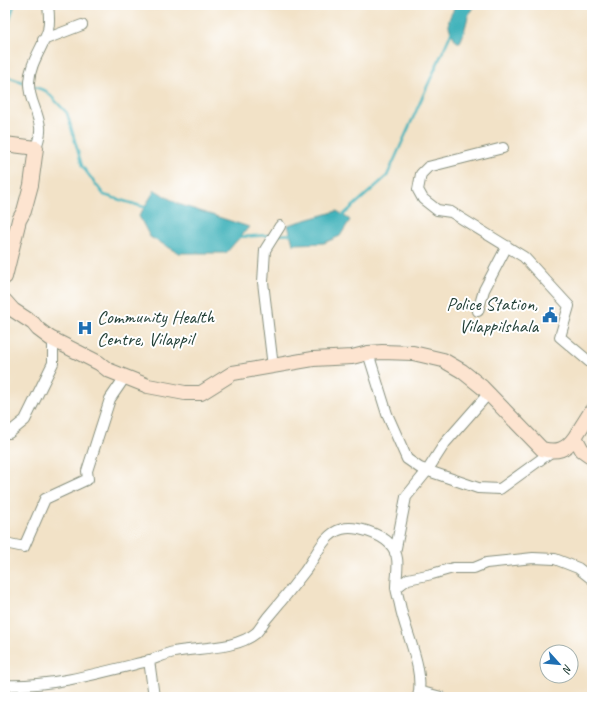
<svg xmlns="http://www.w3.org/2000/svg" width="597" height="702" font-family="Caveat,sans-serif">
	<rect width="100%" height="100%" fill="#fff"/>
	<filter id="ink" filterUnits="userSpaceOnUse"><feTurbulence type="fractalNoise" baseFrequency=".025" numOctaves="2"/><feDisplacementMap in="SourceGraphic" scale="8" xChannelSelector="R" yChannelSelector="G"/><feConvolveMatrix kernelMatrix="1 2 1 2 8 2 1 2 1" color-interpolation-filters="sRGB"/></filter>
	<filter id="wash" filterUnits="userSpaceOnUse"><feTurbulence type="fractalNoise" baseFrequency=".012" numOctaves="4" result="noise"/><feDisplacementMap in="SourceGraphic" scale="16" xChannelSelector="R" yChannelSelector="G"/><feGaussianBlur stdDeviation="0.9" result="paint"/><feColorMatrix in="noise" values="0 0 0 0 0 0 0 0 0 0 0 0 0 0 0 0 0 1.4 0 .05"/><feComposite in="paint" operator="in"/></filter>
	<g filter="url(#wash)">
		<rect width="100%" height="100%" fill="#f2e2c7"/>
		<path fill="#43b3bb" stroke="#317878" d="M454,5H475C465,15 467,30 460,42H457C452,35 446,25 450,17C452,12 454,11 454,5Z
			M155,190L178,204L249,227L226,253H179L150,237L139,216Z
			M337,211L350,220L340,236L324,243L293,244L288,225Z"/>
		<g fill="none" stroke-linecap="round" stroke-linejoin="round">
			<path stroke="#43b3bb" stroke-width="2.5" d="M5,36L14,5
				M5,76L22,82
				M35,87L46,91L67,113L82,166L104,195L147,208
				M341,217L387,176L452,31
				M278,235L292,234
				M238,237L271,235"/>
		</g>
	</g>
	<g filter="url(#ink)">
		<g fill="none" stroke-linecap="round" stroke-linejoin="round">
			<g stroke="#88907e" stroke-width="12">
				<path id="street" d="M43,40L82,25
					M36,148C38,141 41,134 40,127C38,111 28,98 29,82C30,62 43,48 48,30C50,22 49,13 48,5
					M503,148L428,167L421,174L418,190L423,199L437,210L451,212L524,257L569,306L560,337L592,364
					M478,311L484,290L507,246
					M368,353L387,414L407,459L420,468L478,488L500,489L551,452
					M273,367L263,282L265,250L280,226
					M5,433H9L25,420L53,363V339
					M5,543L24,547L45,499L88,479L87,471L110,399L125,377
					M395,553L406,497L427,471L445,443L489,393
					M396,588L408,579L432,574L453,568H474L486,563L533,558L555,559L578,568L592,579
					M149,660L154,697
					M5,685C51,687 104,672 148,661C157,658 165,654 174,652C200,647 235,650 256,633C260,629 263,623 267,618C280,603 293,587 305,571C316,557 323,534 342,529C355,525 381,534 390,544C402,557 396,572 396,588C397,593 399,600 400,605C405,633 425,668 418,697
					M422,692L441,697"/>
			</g>
			<g stroke="#88907e" stroke-width="16">
				<path id="secondary" d="M5,144L36,148L31,185L24,211L19,220L5,277
					M5,301L13,310L33,323L38,329L50,338L99,363L108,370L148,386L185,393H201L233,373L313,359L352,357L368,353L382,352L413,353L443,360L462,371L482,387L542,449C557,453 566,450 575,437
					M592,410L575,437L582,450L592,457"/>
			</g>
			<use href="#street" stroke="#fff" stroke-width="10"/>
			<use href="#secondary" stroke="#fde4d0" stroke-width="14"/>
		</g>
	</g>
	<defs>
		<g id="civic-bare" transform="scale(1.2)"><path d="M-.6-6.5H3V-4.5H.6V-3L4-1V1h2V6H-6V1h2V-1L-.6-3ZM-1.2 2.5V6h2.4V2.5Z" fill="#1f6fb2" stroke="#fff" stroke-width="2.5" paint-order="stroke"/></g>
		<g id="hospital-bare" transform="scale(1.2)"><path d="M-5-5h3v3.5h4V-5h3V5h-3V1.5h-4V5h-3Z" fill="#1f6fb2" stroke="#fff" stroke-width="2.5" paint-order="stroke"/></g>
	</defs>
	<g fill-rule="evenodd">
		<use href="#civic-bare" x="550" y="315"/>
		<use href="#hospital-bare" x="85" y="328"/>
	</g>
	<g text-anchor="middle" dominant-baseline="central" stroke-width="4" stroke-linejoin="round" paint-order="stroke">
		<g font-size="19" fill="#1f3d34" stroke="#fff" text-anchor="end">
			<text x="538" y="304">Police Station,<tspan x="538" dy="22">Vilappilshala</tspan></text>
			<text x="97" y="317" text-anchor="start">Community Health<tspan x="97" dy="22">Centre, Vilappil</tspan></text>
		</g>
	</g>
	<rect width="597" height="702" fill="none" stroke="#fff" stroke-width="20"/>
	<g transform="translate(559 664) rotate(117)"><circle r="19" fill="#ffffff" stroke="#a5b1ae"/>
	<path d="M0-3L7 15L0 10L-7 15Z" fill="#1f6fb2"/>
	<text y="-6" font-size="11" font-weight="bold" text-anchor="middle" fill="#1f3d34">N</text>
	</g>
</svg>
